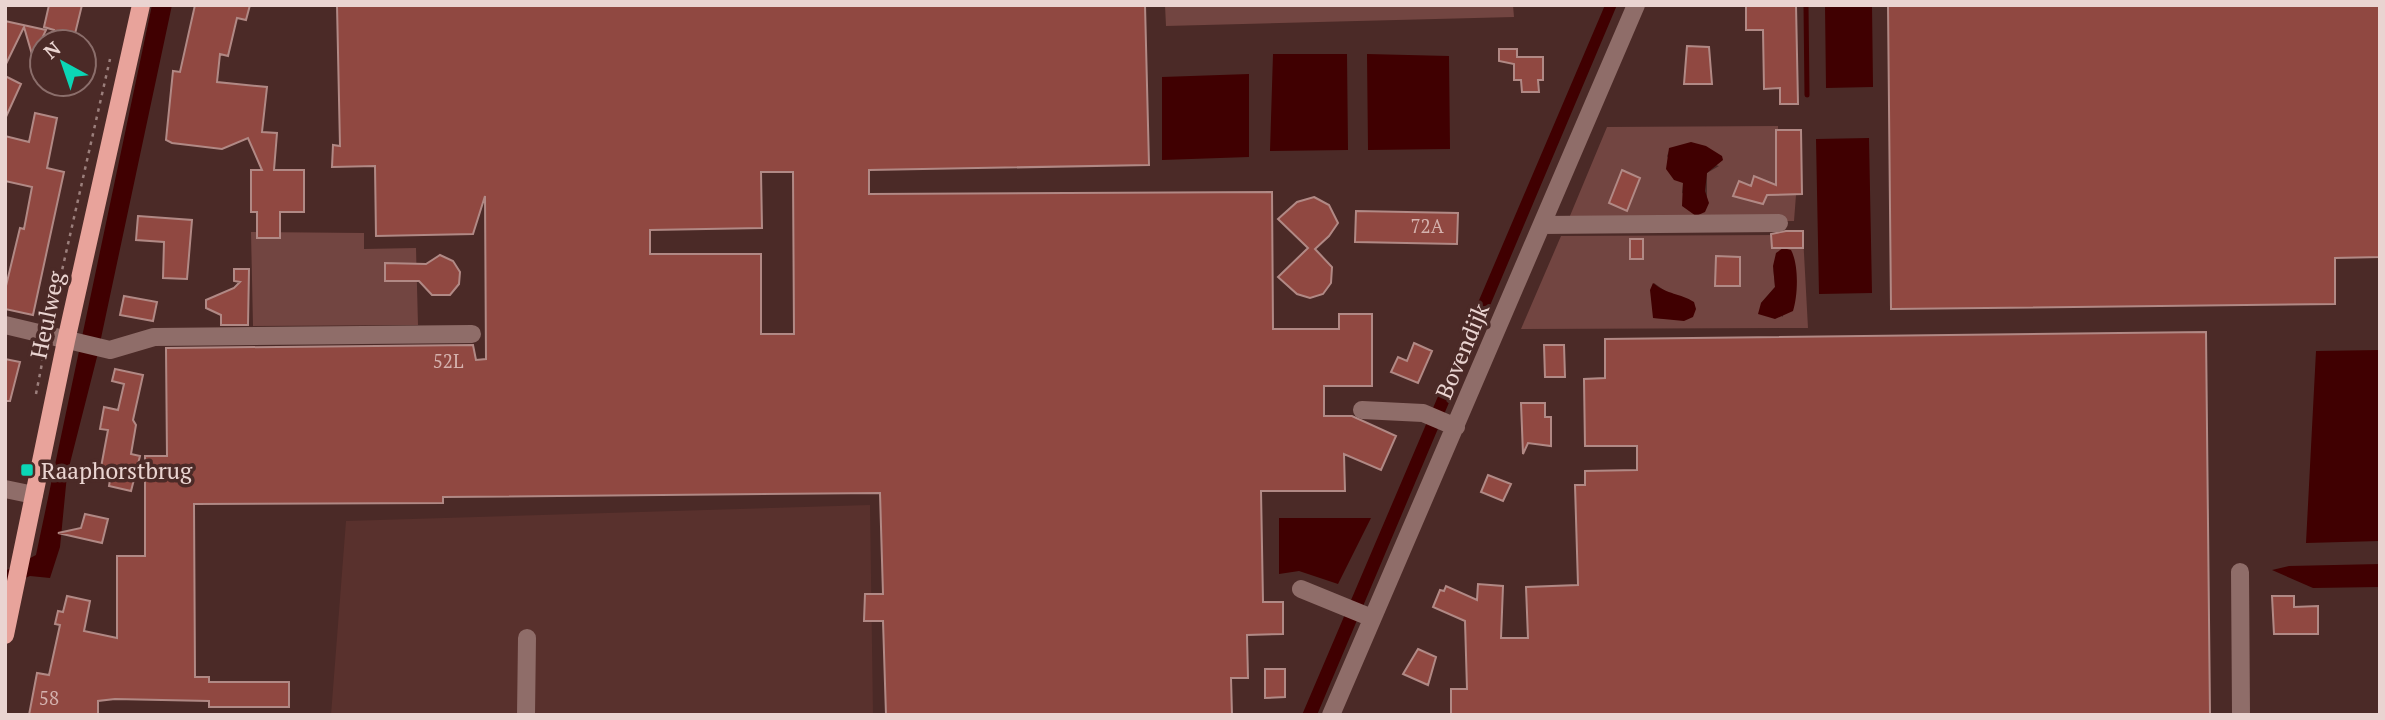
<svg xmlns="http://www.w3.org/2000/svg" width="2385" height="720" font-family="'PT Serif',serif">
	<rect width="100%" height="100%" fill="#4b2a27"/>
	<path fill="#59312d" d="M870,505L873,715H331L346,521Z"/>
	<path fill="#724541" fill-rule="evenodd" d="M1165,5H1513L1514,17L1166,26Z
		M1778,126V186L1796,195L1794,221L1567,223L1607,127ZM1669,151L1719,166L1707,173V200L1682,193L1683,183L1667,156Z
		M251,232L364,233V249L416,248L418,325L253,326Z
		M1803,235L1808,328L1521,329L1561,236ZM1773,266L1783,317L1761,303L1775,287ZM1654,283L1672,296L1686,320L1654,318Z"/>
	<path fill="#400001" d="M152,5H172L97,357L67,475L60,547L50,578L30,576L5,586V571L36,555Z
		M1605,5H1617L1317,715H1302Z
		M1825,5H1872L1873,87L1826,88Z
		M1273,54H1347L1348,150L1270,151Z
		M1367,54L1449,56L1450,149L1368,150Z
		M1249,74V157L1162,160V77Z
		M1869,138L1872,293L1819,294L1816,139Z
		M1691,142L1706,146L1722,156L1723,160L1707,173L1705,191L1709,203L1705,212L1696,216L1682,206L1683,183L1674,180L1666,169L1669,148Z
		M1783,248L1791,250C1799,265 1798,295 1793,311L1775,319L1758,314L1761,303L1775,287L1773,266L1776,253Z
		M1653,283C1668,295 1680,293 1694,302L1696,309L1693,317L1684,321L1653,318L1650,290Z
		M2380,350V541L2306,543L2316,351Z
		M1279,518H1371L1338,584L1299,571L1279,574Z
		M2380,564V587L2313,588L2272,570L2289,566Z"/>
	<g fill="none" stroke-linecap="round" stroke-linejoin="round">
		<path stroke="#400001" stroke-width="5" d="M1806,5L1807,95"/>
	</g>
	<path fill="#904841" stroke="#b18985" stroke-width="2" fill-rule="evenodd" d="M49,5H82L73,42H51L54,30L44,27Z
		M195,5H250L246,20L237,18L228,56L220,54L217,82L267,87L262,132L277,133L274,170H304V212H280V238H257V212H251V170H262L248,138L222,149L172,143L166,140L173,71L180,72Z
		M337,5H1145L1149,165L869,170V194L1272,192L1273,329H1339V314H1372V386H1324V416H1352L1396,436L1381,470L1344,454L1345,491H1261L1263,602H1283V634L1247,635L1248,678H1231L1232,715H886L883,621H864L865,594H883L880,493L443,497V503L194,504L195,677H209V682H289V707H209V701L115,699L98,701V715H29L37,673L49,675L60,625L55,624L58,611L63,612L67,596L90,601L84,631L117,638V556H145V456H167L166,348L473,345L476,360L486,359L485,196L473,234L376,236L375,166L332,167L333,145L340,146ZM761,172H793L794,334H761V254H650V230L762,228Z
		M1746,5H1796L1798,104H1780V88L1764,89L1763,30H1746Z
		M1888,5H2380V257L2335,258V304L1891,309Z
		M5,21L46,30L33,58L24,27L5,66Z
		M1687,46L1709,47L1712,84H1684Z
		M1499,49H1517V57H1543V80H1538L1539,92H1522L1521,80H1514V64L1499,61Z
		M5,76L21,84L5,119Z
		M35,113L57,118L47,168L64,172L33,315L5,309V290L20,228L24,229L32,187L5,181V136L29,142Z
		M1776,130H1801L1802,194L1767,195L1763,204L1733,196L1739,181L1751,186L1754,176L1776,185Z
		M1622,170L1640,178L1627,211L1609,203Z
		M1314,197L1329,205L1338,223L1329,236L1315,249L1332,267L1331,283L1323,294L1310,298L1297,294L1278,277L1308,248L1278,219L1297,202Z
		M1356,211L1458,213L1457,244L1355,242Z
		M138,216L192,220L187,279L163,278L164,242L136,240Z
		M1786,231H1803V248H1772L1771,234Z
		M1630,239H1643V259H1630Z
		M440,255L453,261L460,272L459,284L450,295H432L419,281H385V263L426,264Z
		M1716,256L1740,257V286H1715Z
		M234,269H249L248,325H221V315L206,308V300L234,288L240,282L234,281Z
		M124,296L157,302L153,321L120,315Z
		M2206,332L2210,715H1451V689H1467L1465,621L1433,607L1440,590L1444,591L1446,586L1477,600L1478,584L1503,586L1501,638H1528L1526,587L1578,585L1575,485H1585V471L1637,470V446H1585L1584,379L1605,378V339Z
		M1414,343L1432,351L1418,383L1391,372L1398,357L1407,361Z
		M1544,345H1564L1565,377H1545Z
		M5,359L20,362L10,401H5Z
		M115,369L143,375L133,420L136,425L131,454L140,456L131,491L109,486L110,480L99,478L108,430L100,429L104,407L118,410L124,384L112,381Z
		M1521,403H1545V417H1551V446L1528,443L1523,454Z
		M1488,475L1511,484L1503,501L1481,492Z
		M85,514L108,519L102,543L58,533L81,528Z
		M2272,596H2294V607L2318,606V634H2274Z
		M1418,649L1436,657L1428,685L1403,674Z
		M1265,669H1285V697L1265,698Z"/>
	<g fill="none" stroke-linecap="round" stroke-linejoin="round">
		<path stroke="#9b7f7c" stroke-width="2.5" stroke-dasharray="3.5 5" stroke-linecap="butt" d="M51,319L110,59
			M36,394L44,353"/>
		<path stroke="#8f6d69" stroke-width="18" d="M1542,225L1779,223
			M5,325L110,350L154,337L472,334
			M1362,410L1423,413L1456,427
			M5,489L34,495
			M2240,572L2241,715
			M1301,589L1372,618
			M526,715L527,638
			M1331,715L1636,5"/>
		<path stroke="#e8a39b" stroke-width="18" d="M5,635L66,341L141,5"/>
	</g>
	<rect fill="#0bd5b5" stroke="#4b2a27" stroke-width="2.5" x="20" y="463" width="14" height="14" rx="3.5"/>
	<g text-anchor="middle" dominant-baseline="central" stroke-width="7" stroke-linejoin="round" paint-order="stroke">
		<g font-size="19" fill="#d4b1ad">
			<text x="1427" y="225">72A</text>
			<text x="448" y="360">52L</text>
			<text x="49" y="697">58</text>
		</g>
		<g font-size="23" fill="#ead4d1" stroke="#4b2a27">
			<text transform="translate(47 315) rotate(-78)">Heulweg</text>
			<text transform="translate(1462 351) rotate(-67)">Bovendijk</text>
		</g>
		<g font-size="23" fill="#ead4d1" stroke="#4b2a27" text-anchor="start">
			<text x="41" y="470">Raaphorstbrug</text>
		</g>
	</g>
	<rect width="2385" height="720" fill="none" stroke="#ead4d1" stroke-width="14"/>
	<g transform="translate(63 63) rotate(320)"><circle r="33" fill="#4b2a27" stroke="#8b6e6b" stroke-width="2"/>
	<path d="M0-5L12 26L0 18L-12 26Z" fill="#0bd5b5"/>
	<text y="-10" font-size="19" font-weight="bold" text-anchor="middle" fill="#ead4d1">N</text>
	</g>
</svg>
